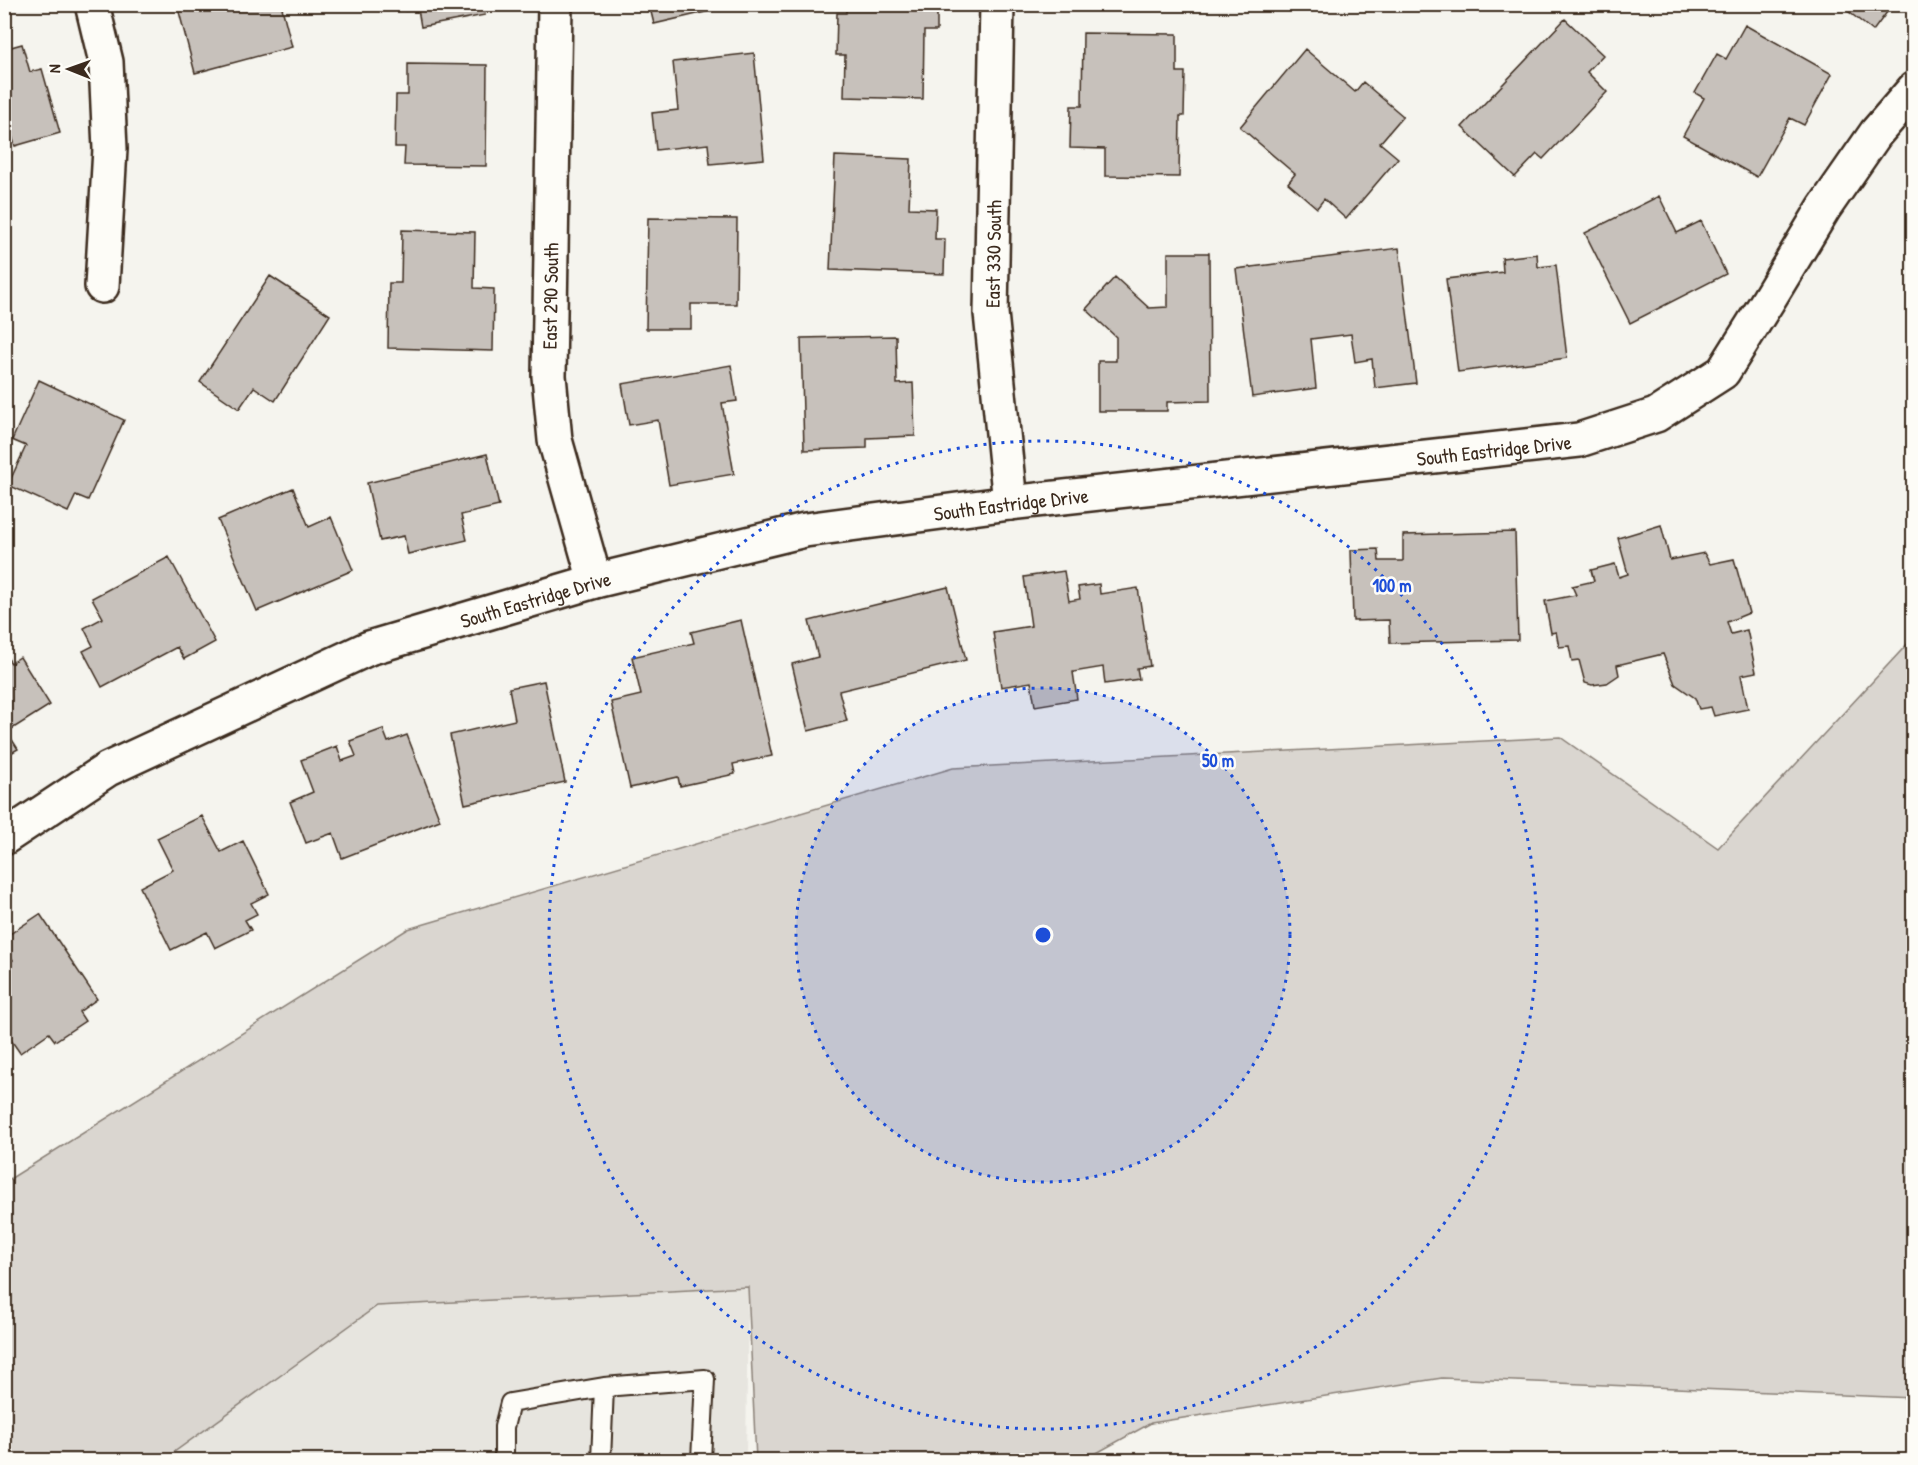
<svg xmlns="http://www.w3.org/2000/svg" width="1918" height="1465" font-family="'Patrick Hand',sans-serif">
	<rect width="100%" height="100%" fill="#f5f4ee"/>
	<filter id="ink" filterUnits="userSpaceOnUse"><feTurbulence type="fractalNoise" baseFrequency=".0167" numOctaves="2"/><feDisplacementMap in="SourceGraphic" scale="12" xChannelSelector="R" yChannelSelector="G"/><feConvolveMatrix kernelMatrix="1 2 1 2 8 2 1 2 1" color-interpolation-filters="sRGB"/></filter>
	<g filter="url(#ink)">
		<path fill="#e7e5df" d="M748,1287L746,1460H163L377,1306Z"/>
		<path fill="#dad6d0" stroke="#8a8077" stroke-width="1.5" d="M1913,638V1398L1442,1378L1151,1423L1084,1460H756L748,1287L377,1306L163,1460H5V1182L408,929L953,768L1560,737L1718,848Z"/>
		<path fill="#c7c1bb" stroke="#3b2a1e" stroke-width="1.5" d="M177,4H281L292,47L195,73Z
			M404,4H483L485,15L421,27L418,9L405,11Z
			M649,4H740L654,24Z
			M846,4H937V31H924L923,99L844,97L845,55H836L837,13H846Z
			M1839,4H1893L1873,31Z
			M1565,19L1603,55L1587,72L1607,92L1543,159L1537,154L1515,177L1462,127Z
			M1745,25L1832,74L1804,125L1790,118L1757,177L1683,136L1704,98L1695,93L1717,54L1726,59Z
			M1083,33L1177,34V72H1185L1184,116H1180L1179,177L1105,176V149L1070,148L1071,106H1082Z
			M22,44L30,72L42,69L60,133L15,146L8,122H4V61L8,60L4,49Z
			M1305,49L1355,92L1363,82L1403,116L1380,143L1398,158L1346,219L1324,199L1317,208L1288,183L1295,174L1240,127Z
			M754,53L764,159L710,164L708,144L656,150L652,113L678,110L673,62Z
			M408,64L487,65L486,166L404,165L405,147H395L396,95H408Z
			M835,156L911,159L909,208L936,209L935,239H945L944,274L830,270Z
			M1659,196L1677,233L1701,221L1726,274L1630,323L1585,233Z
			M648,218L737,219L736,304H691V329H646Z
			M402,230L475,232L474,288L494,289L493,351L388,348L389,283H401Z
			M1399,248L1416,383L1375,388L1372,359L1355,362L1351,334L1311,339L1316,388L1252,397L1236,269Z
			M1168,253H1209L1210,401L1167,402V411H1098V361H1116V337L1086,309L1115,277L1149,308L1168,307Z
			M1537,254L1538,267L1556,265L1567,358L1458,372L1446,279L1503,272L1502,258Z
			M270,276L330,315L275,401L254,387L239,409L200,382Z
			M896,336L897,384L913,383L915,436L867,438V448L804,450L801,338Z
			M731,365L737,401L722,403L734,474L669,485L658,420L629,425L622,384Z
			M39,380L124,420L88,500L76,495L68,512L8,485L26,446L12,440Z
			M487,454L499,506L461,515L467,540L408,554L404,536L380,541L367,483Z
			M293,488L309,527L331,517L353,570L257,611L218,520Z
			M1661,525L1670,560L1704,553L1710,564L1734,559L1749,613L1727,622L1731,634L1747,630L1756,672L1741,675L1748,709L1714,716L1711,707L1699,709L1695,698L1675,684L1663,654L1617,665L1619,675L1607,683L1592,685L1585,683L1579,660L1572,661L1569,646L1559,647L1556,632L1551,633L1545,601L1576,595L1572,586L1594,581L1591,570L1615,564L1619,577L1628,574L1618,538Z
			M1515,532L1518,640L1390,643L1389,620L1353,621L1351,550L1378,549L1379,561H1403V535Z
			M169,557L215,642L184,659L177,647L102,687L83,651L93,646L84,628L103,618L92,598Z
			M1064,571L1069,601L1080,599L1078,587L1099,584L1100,594L1138,588L1150,666L1137,668L1139,679L1105,684L1103,667L1073,672L1077,699L1035,706L1031,682L1001,687L993,632L1031,626L1024,577Z
			M948,587L966,660L839,691L847,721L808,731L792,664L818,657L809,621Z
			M741,620L772,756L733,764L735,774L680,786L678,777L630,788L611,702L641,695L632,657L694,643L691,632Z
			M4,653L11,663L20,657L50,705L7,732L18,749L4,757Z
			M544,681L565,782L465,804L450,735L515,720L509,688Z
			M383,729L388,742L407,735L440,820L342,858L333,833L306,843L290,802L313,792L301,760L337,746L342,761L356,756L350,741Z
			M202,816L221,852L243,841L269,894L251,903L257,914L245,920L251,930L215,948L207,932L171,950L140,887L173,870L157,838Z
			M40,914L97,999L79,1012L85,1021L55,1041L49,1033L20,1053L4,1030V966L13,960L4,947V938Z"/>
		<g fill="none" stroke-linecap="round" stroke-linejoin="round">
			<g stroke="#3b2a1e" stroke-width="22">
				<path id="lane" d="M504,1460V1427L510,1403L604,1387L705,1379L701,1460
					M601,1460L604,1387"/>
			</g>
			<g stroke="#3b2a1e" stroke-width="38">
				<g id="street">
					<path d="M92,4L106,62L110,149L102,286"/>
					<path d="M555,4L549,376L555,440L595,581"/>
					<path d="M997,4L991,313L1010,503"/>
					<path id="s1" d="M4,838L108,769L369,648L595,581L805,530L1010,503L1579,440L1656,415L1723,372L1767,302L1824,208L1876,133L1914,89"/>
				</g>
			</g>
			<use href="#lane" stroke="#fdfcf7" stroke-width="18"/>
			<use href="#street" stroke="#fdfcf7" stroke-width="33"/>
		</g>
	</g>
	<circle cx="1043" cy="935" r="247" fill="#1d4ed8" fill-opacity=".12"/>
	<g fill="none" stroke="#1d4ed8" stroke-width="3" stroke-dasharray="3 6">
		<circle cx="1043" cy="935" r="247"/>
		<circle cx="1043" cy="935" r="494"/>
	</g>
	<g text-anchor="middle" dominant-baseline="central" stroke-width="5" stroke-linejoin="round" paint-order="stroke">
		<g font-size="20" fill="#3b2a1e" stroke="#fdfcf7">
			<text transform="translate(993 254) rotate(-89)">East 330 South</text>
			<text transform="translate(550 296) rotate(-89)">East 290 South</text>
			<text stroke="none"><textPath href="#s1" startOffset="1558">South Eastridge Drive</textPath></text>
			<text stroke="none"><textPath href="#s1" startOffset="1072">South Eastridge Drive</textPath></text>
			<text stroke="none"><textPath href="#s1" startOffset="586">South Eastridge Drive</textPath></text>
		</g>
	</g>
	<circle cx="1043" cy="935" r="9" fill="#1d4ed8" stroke="#fdfcf7" stroke-width="3"/>
	<g font-size="18" text-anchor="middle" font-weight="bold" fill="#1d4ed8" stroke="#fdfcf7" stroke-width="5" stroke-linejoin="round" paint-order="stroke">
		<text x="1392" y="592">100 m</text>
		<text x="1218" y="767">50 m</text>
	</g>
	<rect width="1918" height="1465" fill="none" stroke="#fdfcf7" stroke-width="24"/>
	<rect x="12" y="12" width="1894" height="1441" fill="none" stroke="#3b2a1e" stroke-width="2" filter="url(#ink)"/>
	<g transform="translate(69 69) rotate(271)" stroke="#fdfcf7" stroke-width="4.5" paint-order="stroke">
	<path d="M0-4.5L10 22L0 15L-10 22Z" fill="#3b2a1e"/>
	<text y="-9" font-size="16" font-weight="bold" text-anchor="middle" fill="#3b2a1e">N</text>
	</g>
</svg>
